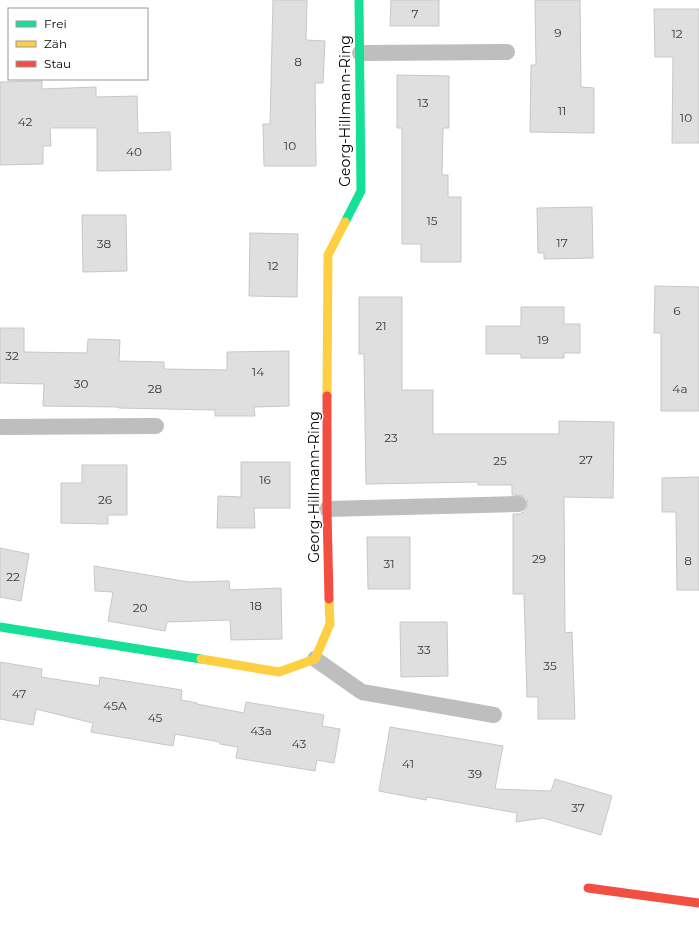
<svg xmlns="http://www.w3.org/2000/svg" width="699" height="931" font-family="Montserrat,sans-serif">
	<rect width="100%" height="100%" fill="#fff"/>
	<path fill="#dfdfdf" stroke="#c7c7c7" d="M273,0H307L306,40L325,41L323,83H315L316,166H264L263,124H270Z
		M391,0H439V26H390Z
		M535,0H580L581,87L594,88V133L530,132L531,65H536Z
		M654,9H699V143H672L673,57H655Z
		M397,75L449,76V128H443L442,175H448V197H461V262H421V244H402V128H397Z
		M42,81V89L96,87V97L137,96L138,133L170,132L171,170L97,171V128H50L51,146H43V164L0,165V82Z
		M592,207L593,258L544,259V253H538L537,208Z
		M82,215H126L127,271L83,272Z
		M250,233L298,234L297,297L249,296Z
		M655,286L699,287V411H661V333H654Z
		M359,297H402V390H433V434H559V421L614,422L613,498L564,497L565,633L572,632L575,719H538V697H527L524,594H513V514H519L524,512L527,508L528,504L527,499L523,496L512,495V485H478V482L366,484L364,354H359Z
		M521,307H564V324H580V353H564V358H521V354H486V326H521Z
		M0,328H24V352L87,353L88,339L120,340L119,361L164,362V369L227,370V352L289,351V406L254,407L255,416H215V410L119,408V407L43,406L44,384L0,383Z
		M241,462H290V508H254L255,528H217L218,496L241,497Z
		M82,465H127V515H108V524L61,523V483H82Z
		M699,477V590H677L676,512H662V478Z
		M367,537H410V589H368Z
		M0,548L29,554L21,601L0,597Z
		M94,566L189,582L229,581L230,590L281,588L282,639L231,640L230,620L167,622L165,631L108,621L113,592L95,591Z
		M400,622H447L448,676L401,677Z
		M0,662L42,669L41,677L99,686L100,677L182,690L181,700L197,703V704L244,713L246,702L324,715L322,726L340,729L334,763L317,760L315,771L236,758L238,747L220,744V742L175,734L173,746L91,732L93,723L36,709L33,725L0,719Z
		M390,727L503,746L495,789L551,791L555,779L612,796L601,835L543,818L516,822L517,813L427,797L426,800L379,791Z"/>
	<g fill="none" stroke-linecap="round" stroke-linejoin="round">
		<path stroke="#bebebe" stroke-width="16" d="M360,53L507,52
			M0,427L156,426
			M327,509L519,504
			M315,659L362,692L494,715"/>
		<path stroke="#16e098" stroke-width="9" d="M345,222L361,191L359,0
			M0,627L201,659"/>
		<path stroke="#ffcf43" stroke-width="9" d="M327,396L328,255L345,222
			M201,659L279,672L315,659L330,624L329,599"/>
		<path stroke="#f24e42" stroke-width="9" d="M327,396V509L329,599
			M588,888L699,903"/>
	</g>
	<g text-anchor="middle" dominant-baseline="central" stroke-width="3" stroke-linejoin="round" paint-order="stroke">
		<g font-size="12" fill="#383838">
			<text x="415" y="13">7</text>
			<text x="558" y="32">9</text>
			<text x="677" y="33">12</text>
			<text x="298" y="61">8</text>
			<text x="423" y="102">13</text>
			<text x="562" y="110">11</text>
			<text x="686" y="117">10</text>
			<text x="25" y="121">42</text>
			<text x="290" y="145">10</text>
			<text x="134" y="151">40</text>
			<text x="432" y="220">15</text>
			<text x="562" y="242">17</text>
			<text x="104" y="243">38</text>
			<text x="273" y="265">12</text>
			<text x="677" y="310">6</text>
			<text x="381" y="325">21</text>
			<text x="543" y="339">19</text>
			<text x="12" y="355">32</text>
			<text x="258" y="371">14</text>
			<text x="81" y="383">30</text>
			<text x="155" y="388">28</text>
			<text x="680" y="388">4a</text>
			<text x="391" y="437">23</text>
			<text x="586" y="459">27</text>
			<text x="500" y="460">25</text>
			<text x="265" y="479">16</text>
			<text x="105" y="499">26</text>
			<text x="539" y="558">29</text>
			<text x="688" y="560">8</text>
			<text x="389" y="563">31</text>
			<text x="13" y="576">22</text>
			<text x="256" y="605">18</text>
			<text x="140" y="607">20</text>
			<text x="424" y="649">33</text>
			<text x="550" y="665">35</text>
			<text x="19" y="693">47</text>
			<text x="115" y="705">45A</text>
			<text x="155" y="717">45</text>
			<text x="261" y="730">43a</text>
			<text x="299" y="743">43</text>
			<text x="408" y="763">41</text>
			<text x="475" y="773">39</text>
			<text x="578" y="807">37</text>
		</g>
		<g font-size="14" fill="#000" stroke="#fff">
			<text transform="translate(345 111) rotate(-90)">Georg-Hillmann-Ring</text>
			<text transform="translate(314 487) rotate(-90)">Georg-Hillmann-Ring</text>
		</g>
	</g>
	<rect x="8" y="8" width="140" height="72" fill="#ffffff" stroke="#999999"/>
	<rect x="16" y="21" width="20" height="6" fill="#16e098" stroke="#999999"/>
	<text x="44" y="28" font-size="12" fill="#000000">Frei</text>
	<rect x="16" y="41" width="20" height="6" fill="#ffcf43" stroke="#999999"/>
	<text x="44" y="48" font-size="12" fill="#000000">Zäh</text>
	<rect x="16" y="61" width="20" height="6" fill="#f24e42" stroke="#999999"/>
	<text x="44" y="68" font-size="12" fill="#000000">Stau</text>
</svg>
